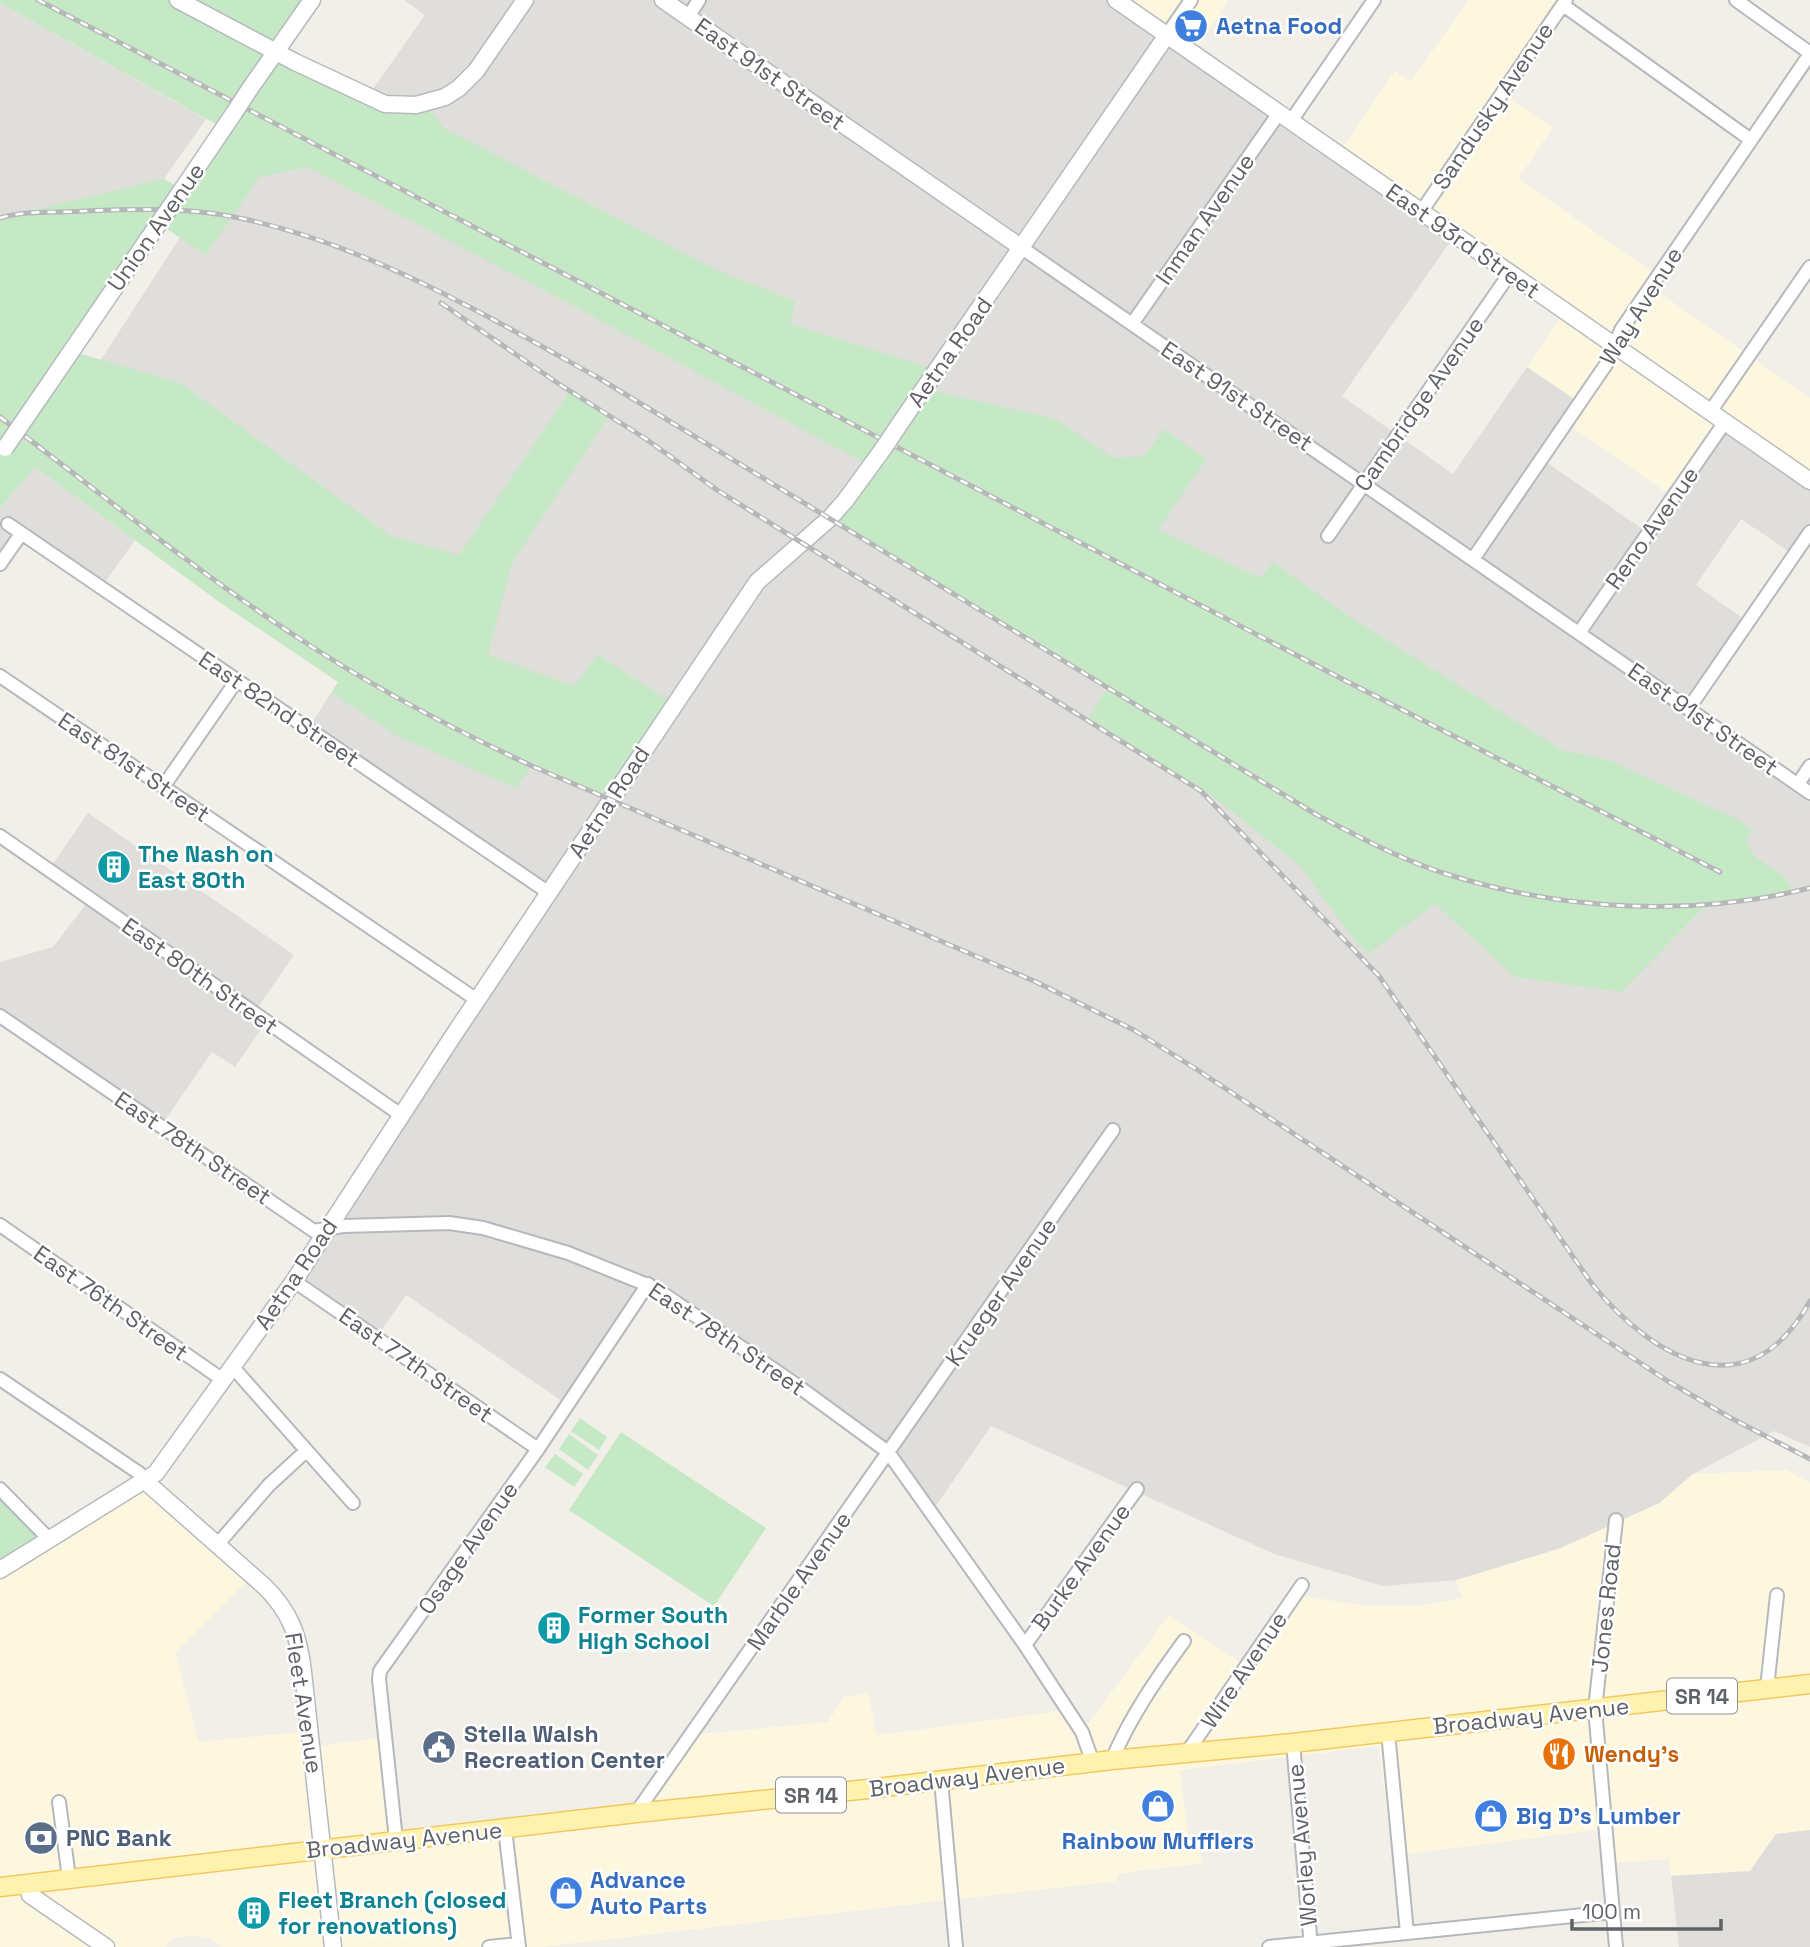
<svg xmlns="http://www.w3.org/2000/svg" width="1810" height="1947" font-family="'Space Grotesk',sans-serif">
	<rect width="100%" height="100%" fill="#f1efe8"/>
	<path fill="#fef7e0" d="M1116,0H1229L1193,54Z
		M1468,0H1566L1503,93L1553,127L1518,179L1658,275L1651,287L1810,398V481L1673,497L1566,423L1579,403L1527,367L1565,312L1338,154L1395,71L1411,82Z
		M1787,1470L1810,1483V1831L1776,1834L1750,1871L1671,1876L1669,1859L1609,1863L1605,1829L1408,1854V1859L1393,1861L1379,1746L1180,1770L1188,1837L1198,1836L1202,1863L1117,1874V1881L540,1947H221L210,1938L193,1935L173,1938L166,1947H0V1570L145,1481L253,1575L175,1653L199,1742L310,1731L313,1747L385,1737L396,1839L636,1813L691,1735L828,1722L844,1697L868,1693L877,1735L1067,1710L1082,1732L1169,1615L1246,1667L1295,1595L1367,1606H1417L1462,1598L1456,1580L1561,1547L1659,1503L1693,1474Z"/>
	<path fill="#e0deda" d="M404,0H1116L1455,235L1342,396L1453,474L1527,367L1580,403L1542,459L1648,533L1725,422L1810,481V532L1794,555L1741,519L1696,585L1748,622L1689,708L1798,784L1810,766V1447L1774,1431L1693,1474L1659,1503L1561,1548L1456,1580L1383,1586L1274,1554L991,1426L931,1513L888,1452L648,1284L568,1405L406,1295L376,1338L294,1281L549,893L308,729L338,682L218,601L69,409L247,134L368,96L425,15Z
		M0,3L206,119L164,179L0,234Z
		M35,467L135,540L101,588L21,534L0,564V509Z
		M88,813L294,955L254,1013L266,1022L235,1067L212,1052L161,1126L0,1016V962L53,947L89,900L48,871Z
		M1810,1830V1947H1679L1671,1876L1750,1871L1776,1834Z"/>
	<path fill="#c5e8c5" d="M0,0H178L192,7L197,0H312L275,51L385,104L426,103L444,128L714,269L795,301L790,324L937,370L925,389L1055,419L1114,458L1145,456L1164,429L1206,459L1158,530L1261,578L1273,562L1353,619L1562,750L1608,760L1737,819L1753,830L1746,842L1754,856L1785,877L1794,892L1707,904L1621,992L1515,977L1435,904L1368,954L1351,936L1301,867L1210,794L1088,719L1108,687L830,518L870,466L542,289L307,167L259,177L206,255L159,224L71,351L180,383L391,536L459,555L570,391L609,416L511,565L488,655L575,686L597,654L674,704L610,800L532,766L516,788L397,736L332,693L338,682L218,601L35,467L0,509V218L164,179L182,189L223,128L0,3Z
		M580,1418L607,1437L599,1450L571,1431Z
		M621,1432L766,1528L714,1606L569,1510Z
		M569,1434L598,1455L588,1470L559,1449Z
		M555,1454L583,1474L574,1487L545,1467Z
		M0,1489L49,1539L0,1569Z"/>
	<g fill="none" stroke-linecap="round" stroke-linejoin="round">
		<g stroke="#b5b8bc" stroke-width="16">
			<path id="street" d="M1736,0L1810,53
				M1563,5L1751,140
				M688,17L699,0
				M1167,35L1191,0
				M1291,121L1374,0
				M1421,212L1566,0
				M1022,248L1810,793
				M1132,324L1279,113
				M1710,412L1810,267
				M8,524L549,893
				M1328,536L1510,273
				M1473,559L1607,363L1621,330L1810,54
				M0,564L21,534
				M1579,633L1725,422
				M0,676L477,1000
				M1689,708L1810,532
				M1798,784L1810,766
				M163,787L237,680
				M0,836L401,1115
				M0,1016L314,1231L343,1226L449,1223L483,1228L568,1253L655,1288L795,1384L888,1452L1025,1645L1082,1732L1093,1763
				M0,1225L223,1380
				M294,1281L538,1449
				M231,1368L238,1373L353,1503
				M0,1379L139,1473L145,1481
				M0,1489L49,1539
				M1616,1520L1595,1709L1616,1947
				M217,1545L269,1485L306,1451
				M1025,1645L1137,1489
				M1767,1688L1777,1595
				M1388,1732L1407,1933
				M1293,1743L1311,1947
				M1186,1754L1302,1585
				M1112,1760C1130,1717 1157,1678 1184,1641
				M941,1780L956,1947
				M59,1802L69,1878
				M636,1813L1113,1130
				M505,1829L519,1947
				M396,1840L379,1679L380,1671L538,1449L648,1284
				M489,1947L518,1944
				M1269,1947L1613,1912"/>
		</g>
		<g stroke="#b6babf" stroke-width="19">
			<path id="secondary" d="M178,0L295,62L385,104L416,105L445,97L459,88L476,71L525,0
				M663,0L1022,248
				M1116,0L1810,481
				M249,90L312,0
				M175,200L234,113
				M51,381L148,239
				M899,425L1167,35
				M145,1481L264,1586C290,1611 299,1636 303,1672L333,1947
				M0,1570L156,1473L294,1281L453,1036L757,582L830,518L845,501L883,449
				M28,1884L30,1895L106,1947"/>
		</g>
		<g stroke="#f2c960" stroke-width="21">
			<path id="primary" d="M0,1887L636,1813L868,1789L1112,1760L1293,1743L1810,1684"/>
		</g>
		<use href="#street" stroke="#fff" stroke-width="12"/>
		<use href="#secondary" stroke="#fff" stroke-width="16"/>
		<use href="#primary" stroke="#fff2af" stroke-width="18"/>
		<g stroke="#b6b7b8" stroke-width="5">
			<path id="rail" d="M38,0L1346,681L1720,872
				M0,218C24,210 59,213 85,211C136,209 193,207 244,219C370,246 485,315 597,377L1317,815C1361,838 1405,862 1453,876C1567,911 1694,917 1810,888
				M441,303L559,384L646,439L717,490L1201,791L1379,976L1592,1284C1655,1361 1749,1412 1810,1301
				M0,417C100,493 198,573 303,641C376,689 453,729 532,766L1034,981L1134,1030L1196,1069L1666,1380L1729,1417L1810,1459"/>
		</g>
		<use href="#rail" stroke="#fff" stroke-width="2.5" stroke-dasharray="8" stroke-linecap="butt"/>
		<g stroke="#b6babf" stroke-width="19" stroke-linecap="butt">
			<path id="secondary-bridge" d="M234,113L249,90
				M148,239L175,200
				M5,448L51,381
				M883,449L899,425"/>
		</g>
		<use href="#secondary-bridge" stroke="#fff" stroke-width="16"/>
	</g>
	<defs>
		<g id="supermarket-disc" transform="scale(1.75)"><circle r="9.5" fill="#3f7fe0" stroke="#fff"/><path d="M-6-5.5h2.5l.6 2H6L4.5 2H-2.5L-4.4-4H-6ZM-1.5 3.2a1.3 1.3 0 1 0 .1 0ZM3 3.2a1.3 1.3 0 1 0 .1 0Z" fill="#fff"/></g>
		<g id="building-disc" transform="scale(1.75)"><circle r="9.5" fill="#0f9aa8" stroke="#fff"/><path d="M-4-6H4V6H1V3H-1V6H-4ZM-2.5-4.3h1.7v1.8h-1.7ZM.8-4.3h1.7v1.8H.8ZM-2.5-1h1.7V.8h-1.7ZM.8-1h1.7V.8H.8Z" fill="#fff"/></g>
		<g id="civic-disc" transform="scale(1.75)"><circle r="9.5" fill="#5c6f8a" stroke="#fff"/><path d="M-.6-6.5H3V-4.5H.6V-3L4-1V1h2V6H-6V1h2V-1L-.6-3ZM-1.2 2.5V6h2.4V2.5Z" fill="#fff"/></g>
		<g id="restaurant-disc" transform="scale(1.75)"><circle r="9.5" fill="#e8710a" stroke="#fff"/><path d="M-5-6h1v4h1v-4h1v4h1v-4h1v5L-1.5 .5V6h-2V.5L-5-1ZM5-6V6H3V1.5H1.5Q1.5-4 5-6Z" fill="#fff"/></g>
		<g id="shop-disc" transform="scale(1.75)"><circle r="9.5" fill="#3f7fe0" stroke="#fff"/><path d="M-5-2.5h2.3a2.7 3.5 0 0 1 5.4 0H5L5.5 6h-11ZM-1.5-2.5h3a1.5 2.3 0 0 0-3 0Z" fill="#fff"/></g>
		<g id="bank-disc" transform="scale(1.75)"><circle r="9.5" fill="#5c6f8a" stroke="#fff"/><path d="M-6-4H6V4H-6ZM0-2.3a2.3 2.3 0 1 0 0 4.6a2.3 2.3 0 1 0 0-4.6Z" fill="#fff"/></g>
	</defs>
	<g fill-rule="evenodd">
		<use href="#supermarket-disc" x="1191" y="26"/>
		<use href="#building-disc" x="114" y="867"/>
		<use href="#building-disc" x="554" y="1628"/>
		<use href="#civic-disc" x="439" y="1747"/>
		<use href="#restaurant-disc" x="1559" y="1754"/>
		<use href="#shop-disc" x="1158" y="1806"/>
		<use href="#shop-disc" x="1491" y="1816"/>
		<use href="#bank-disc" x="41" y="1838"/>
		<use href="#shop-disc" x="566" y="1893"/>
		<use href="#building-disc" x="254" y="1913"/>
	</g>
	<g text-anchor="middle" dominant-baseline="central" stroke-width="5" stroke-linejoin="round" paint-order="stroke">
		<g fill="#fff" stroke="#8f9295" stroke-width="2">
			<rect x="1667" y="1678.5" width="70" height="35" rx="5"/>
			<rect x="776" y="1777.5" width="70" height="35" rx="5"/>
		</g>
		<g font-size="21" font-weight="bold" fill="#5f6368">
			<text x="1702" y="1696">SR 14</text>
			<text x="811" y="1795">SR 14</text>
		</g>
		<g font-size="23" font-weight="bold" fill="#366cbe" stroke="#fff" text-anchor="start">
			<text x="1216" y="26">Aetna Food</text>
			<text x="1516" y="1816">Big D's Lumber</text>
			<text x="1158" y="1841" text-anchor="middle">Rainbow Mufflers</text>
			<text x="590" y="1880">Advance<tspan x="590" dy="26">Auto Parts</tspan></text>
		</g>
		<g font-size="23" fill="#5f6368" stroke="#fff">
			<text transform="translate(770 74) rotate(35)">East 91st Street</text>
			<text transform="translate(1493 106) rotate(-56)">Sandusky Avenue</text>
			<text transform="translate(1205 219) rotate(-55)">Inman Avenue</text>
			<text transform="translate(156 227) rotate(-55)">Union Avenue</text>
			<text transform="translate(1463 241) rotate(35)">East 93rd Street</text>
			<text transform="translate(1641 306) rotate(-58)">Way Avenue</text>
			<text transform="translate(950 352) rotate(-55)">Aetna Road</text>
			<text transform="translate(1237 396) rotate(34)">East 91st Street</text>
			<text transform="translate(1419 404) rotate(-55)">Cambridge Avenue</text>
			<text transform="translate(1652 528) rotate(-55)">Reno Avenue</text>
			<text transform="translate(279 709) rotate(34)">East 82nd Street</text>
			<text transform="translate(1703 719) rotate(35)">East 91st Street</text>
			<text transform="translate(134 767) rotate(34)">East 81st Street</text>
			<text transform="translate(609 802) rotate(-57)">Aetna Road</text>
			<text transform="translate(200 976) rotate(35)">East 80th Street</text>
			<text transform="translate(193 1148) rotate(34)">East 78th Street</text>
			<text transform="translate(296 1274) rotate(-56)">Aetna Road</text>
			<text transform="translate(1001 1292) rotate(-55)">Krueger Avenue</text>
			<text transform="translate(111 1303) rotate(35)">East 76th Street</text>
			<text transform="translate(727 1339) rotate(34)">East 78th Street</text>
			<text transform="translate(416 1365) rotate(35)">East 77th Street</text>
			<text transform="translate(468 1548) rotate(-55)">Osage Avenue</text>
			<text transform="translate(1081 1567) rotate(-54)">Burke Avenue</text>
			<text transform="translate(799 1581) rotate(-55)">Marble Avenue</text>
			<text transform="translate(1606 1608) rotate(-84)">Jones Road</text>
			<text transform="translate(1244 1670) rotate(-56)">Wire Avenue</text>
			<text transform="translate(304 1703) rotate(81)">Fleet Avenue</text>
			<text transform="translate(1531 1716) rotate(-6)">Broadway Avenue</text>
			<text transform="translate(967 1777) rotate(-7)">Broadway Avenue</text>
			<text transform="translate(404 1840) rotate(-6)">Broadway Avenue</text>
			<text transform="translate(1302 1845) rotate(-95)">Worley Avenue</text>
		</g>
		<g font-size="23" font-weight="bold" fill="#0d838f" stroke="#fff" text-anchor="start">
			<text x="138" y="854">The Nash on<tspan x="138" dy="26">East 80th</tspan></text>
			<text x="578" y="1615">Former South<tspan x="578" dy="26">High School</tspan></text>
			<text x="278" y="1900">Fleet Branch (closed<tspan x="278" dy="26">for renovations)</tspan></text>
		</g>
		<g font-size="23" font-weight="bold" fill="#4e5e75" stroke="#fff" text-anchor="start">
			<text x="464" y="1734">Stella Walsh<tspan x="464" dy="26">Recreation Center</tspan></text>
			<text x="66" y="1838">PNC Bank</text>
		</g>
		<g font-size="23" font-weight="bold" fill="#c56008" stroke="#fff" text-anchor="start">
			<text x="1584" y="1754">Wendy's</text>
		</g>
	</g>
	<path d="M1572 1919v10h149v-10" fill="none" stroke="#5f6368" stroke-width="3.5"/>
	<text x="1582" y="1919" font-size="21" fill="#5f6368" stroke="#ffffff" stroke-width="5" paint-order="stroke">100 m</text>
</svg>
